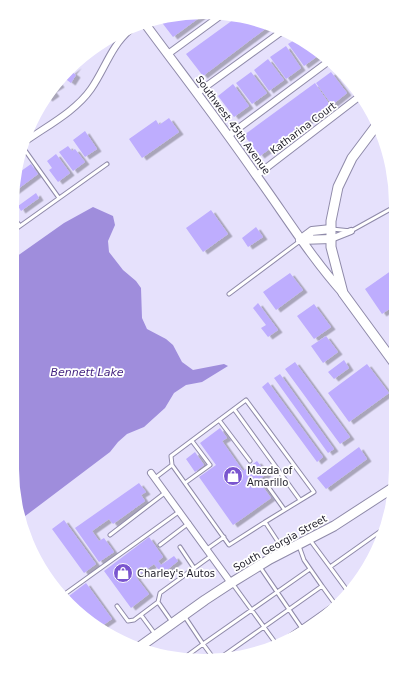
<svg xmlns="http://www.w3.org/2000/svg" width="408" height="673" font-family="'DejaVu Sans',sans-serif">
	<defs>
		<filter id="shadow"><feDropShadow dx="4.5" dy="2.5" stdDeviation="0" flood-color="#0004"/></filter>
	</defs>
	<rect width="100%" height="100%" fill="#e6e1fc"/>
	<path fill="#9f8ddc" d="M93,207L113,216L115,225L108,241L109,252L123,270L136,281L141,288L142,318L147,329L166,339L173,345L182,362L193,370L224,364L228,366L202,382L186,385L174,393L165,408L144,427L127,434L118,442L110,452L20,520L12,469L13,259L64,223Z"/>
	<path fill="#beadfe" filter="url(#shadow)" d="M179,14L203,15L173,37L160,20Z
		M237,17L253,18L269,26L203,76L186,54Z
		M296,39L314,48L319,55L304,66L288,44Z
		M286,46L301,68L286,79L270,57Z
		M268,59L284,80L269,91L254,70Z
		M77,66L72,72L76,75L71,83L63,77Z
		M336,69L344,78L341,80L334,70Z
		M251,72L267,93L252,104L236,83Z
		M331,72L347,93L332,105L316,83Z
		M58,82L60,85L52,90L55,94L48,99L46,97L52,87Z
		M315,83L330,105L260,156L244,135Z
		M233,84L249,106L234,117L218,96Z
		M169,118L179,132L142,158L129,139L156,120L159,125Z
		M85,131L97,149L85,157L73,140Z
		M68,146L72,151L75,149L85,162L73,171L59,152Z
		M56,154L70,173L58,182L49,170L52,168L47,161Z
		M31,164L38,174L14,192V176Z
		M36,193L39,198L21,211L18,206Z
		M211,210L228,234L203,252L186,228Z
		M256,227L263,237L248,247L242,238Z
		M395,268V305L382,314L365,289Z
		M290,273L303,290L276,310L263,292Z
		M258,303L278,330L268,337L261,328L266,325L253,308Z
		M314,304L331,327L314,339L297,316Z
		M326,336L338,352L323,363L311,346Z
		M344,360L349,368L334,379L328,372Z
		M295,362L350,437L340,444L285,369Z
		M367,364L389,393L349,422L328,393Z
		M280,374L334,449L328,453L274,378Z
		M268,382L323,457L317,462L262,387Z
		M220,428L227,438L222,441L243,471L257,461L267,474L258,480L271,498L233,525L199,477L216,465L200,443Z
		M359,447L367,459L326,489L317,478Z
		M195,452L204,465L195,472L186,459Z
		M139,483L146,492L141,495L145,501L113,524L109,519L92,531L99,541L104,538L114,552L99,562L75,528Z
		M64,520L96,564L84,573L52,529Z
		M149,537L163,557L158,561L161,565L174,556L178,561L162,574L154,564L136,577L149,594L131,608L104,571Z
		M86,583L112,619L99,628L87,621L65,599Z"/>
	<g fill="none" stroke-linecap="round" stroke-linejoin="round">
		<g stroke="#8f8aa9" stroke-width="5">
			<path id="service" d="M22,146L59,198
				M13,217L20,226
				M332,229L351,231L396,206
				M13,231L107,164
				M229,294L300,241
				M234,409L300,500
				M219,420L250,461
				M155,478L172,465
				M264,481L284,509
				M185,483L210,465L192,441
				M387,493L392,501
				M265,522L314,492L246,400L171,456L172,465L229,545L265,522L284,551
				M110,535L166,492
				M310,540L330,567L385,528
				M160,545L189,523
				M180,547L194,568
				M207,549L224,537
				M260,567L301,627
				M330,567L349,593
				M232,583L277,645
				M62,596L180,511
				M158,602L172,622
				M117,606L128,621L134,620L158,602L160,593L211,556
				M141,615L155,634
				M278,644L335,604L322,586
				M184,658L203,644L185,617
				M220,658L322,586L304,560L299,546
				M214,659L203,644L310,569"/>
		</g>
		<g stroke="#8f8aa9" stroke-width="8">
			<path id="minor" d="M168,54L220,16
				M197,93L281,32
				M228,136L329,61
				M23,143C45,127 75,112 91,89C105,69 111,46 130,30
				M257,175L360,96
				M331,239L351,231
				M151,473L231,583"/>
		</g>
		<g stroke="#8f8aa9" stroke-width="10">
			<path id="tertiary" d="M146,25C183,75 221,124 256,175C285,215 310,256 343,293
				M300,240L312,231L331,229
				M300,240L331,239"/>
		</g>
		<g stroke="#8f8aa9" stroke-width="11">
			<path id="secondary" d="M376,126L352,158L338,187L331,221V247L343,293L395,364
				M138,648L205,600L231,583L270,559L334,526L394,487"/>
		</g>
		<use href="#service" stroke="#fff" stroke-width="3"/>
		<use href="#minor" stroke="#fff" stroke-width="6"/>
		<use href="#tertiary" stroke="#fff" stroke-width="8"/>
		<use href="#secondary" stroke="#fff" stroke-width="9"/>
	</g>
	<defs>
		<g id="shop-disc" transform="scale(1)"><circle r="9.5" fill="#7a55cf" stroke="#fff"/><path d="M-5-2.5h2.3a2.7 3.5 0 0 1 5.4 0H5L5.5 6h-11ZM-1.5-2.5h3a1.5 2.3 0 0 0-3 0Z" fill="#fff"/></g>
	</defs>
	<g fill-rule="evenodd">
		<use href="#shop-disc" x="233" y="476"/>
		<use href="#shop-disc" x="123" y="573"/>
	</g>
	<g text-anchor="middle" dominant-baseline="central" stroke-width="3.5" stroke-linejoin="round" paint-order="stroke">
		<g font-size="10" fill="#201e2a" stroke="#fff">
			<text transform="translate(233 125) rotate(54)">Southwest 45th Avenue</text>
			<text transform="translate(303 128) rotate(-37)">Katharina Court</text>
			<text transform="translate(280 543) rotate(-29)">South Georgia Street</text>
		</g>
		<g font-size="10" fill="#201e2a" stroke="#fff" text-anchor="start">
			<text x="247" y="470">Mazda of<tspan x="247" dy="12">Amarillo</tspan></text>
			<text x="137" y="573">Charley's Autos</text>
		</g>
		<g font-size="11" font-style="italic" fill="#452581" stroke="#fff">
			<text x="87" y="372">Bennett Lake</text>
		</g>
	</g>
	<path d="M0 0H408V673H0ZM204 19H204A185 185 0 0 1 389 204V469A185 185 0 0 1 204 654H204A185 185 0 0 1 19 469V204A185 185 0 0 1 204 19Z" fill="#fff" fill-rule="evenodd"/>
</svg>
